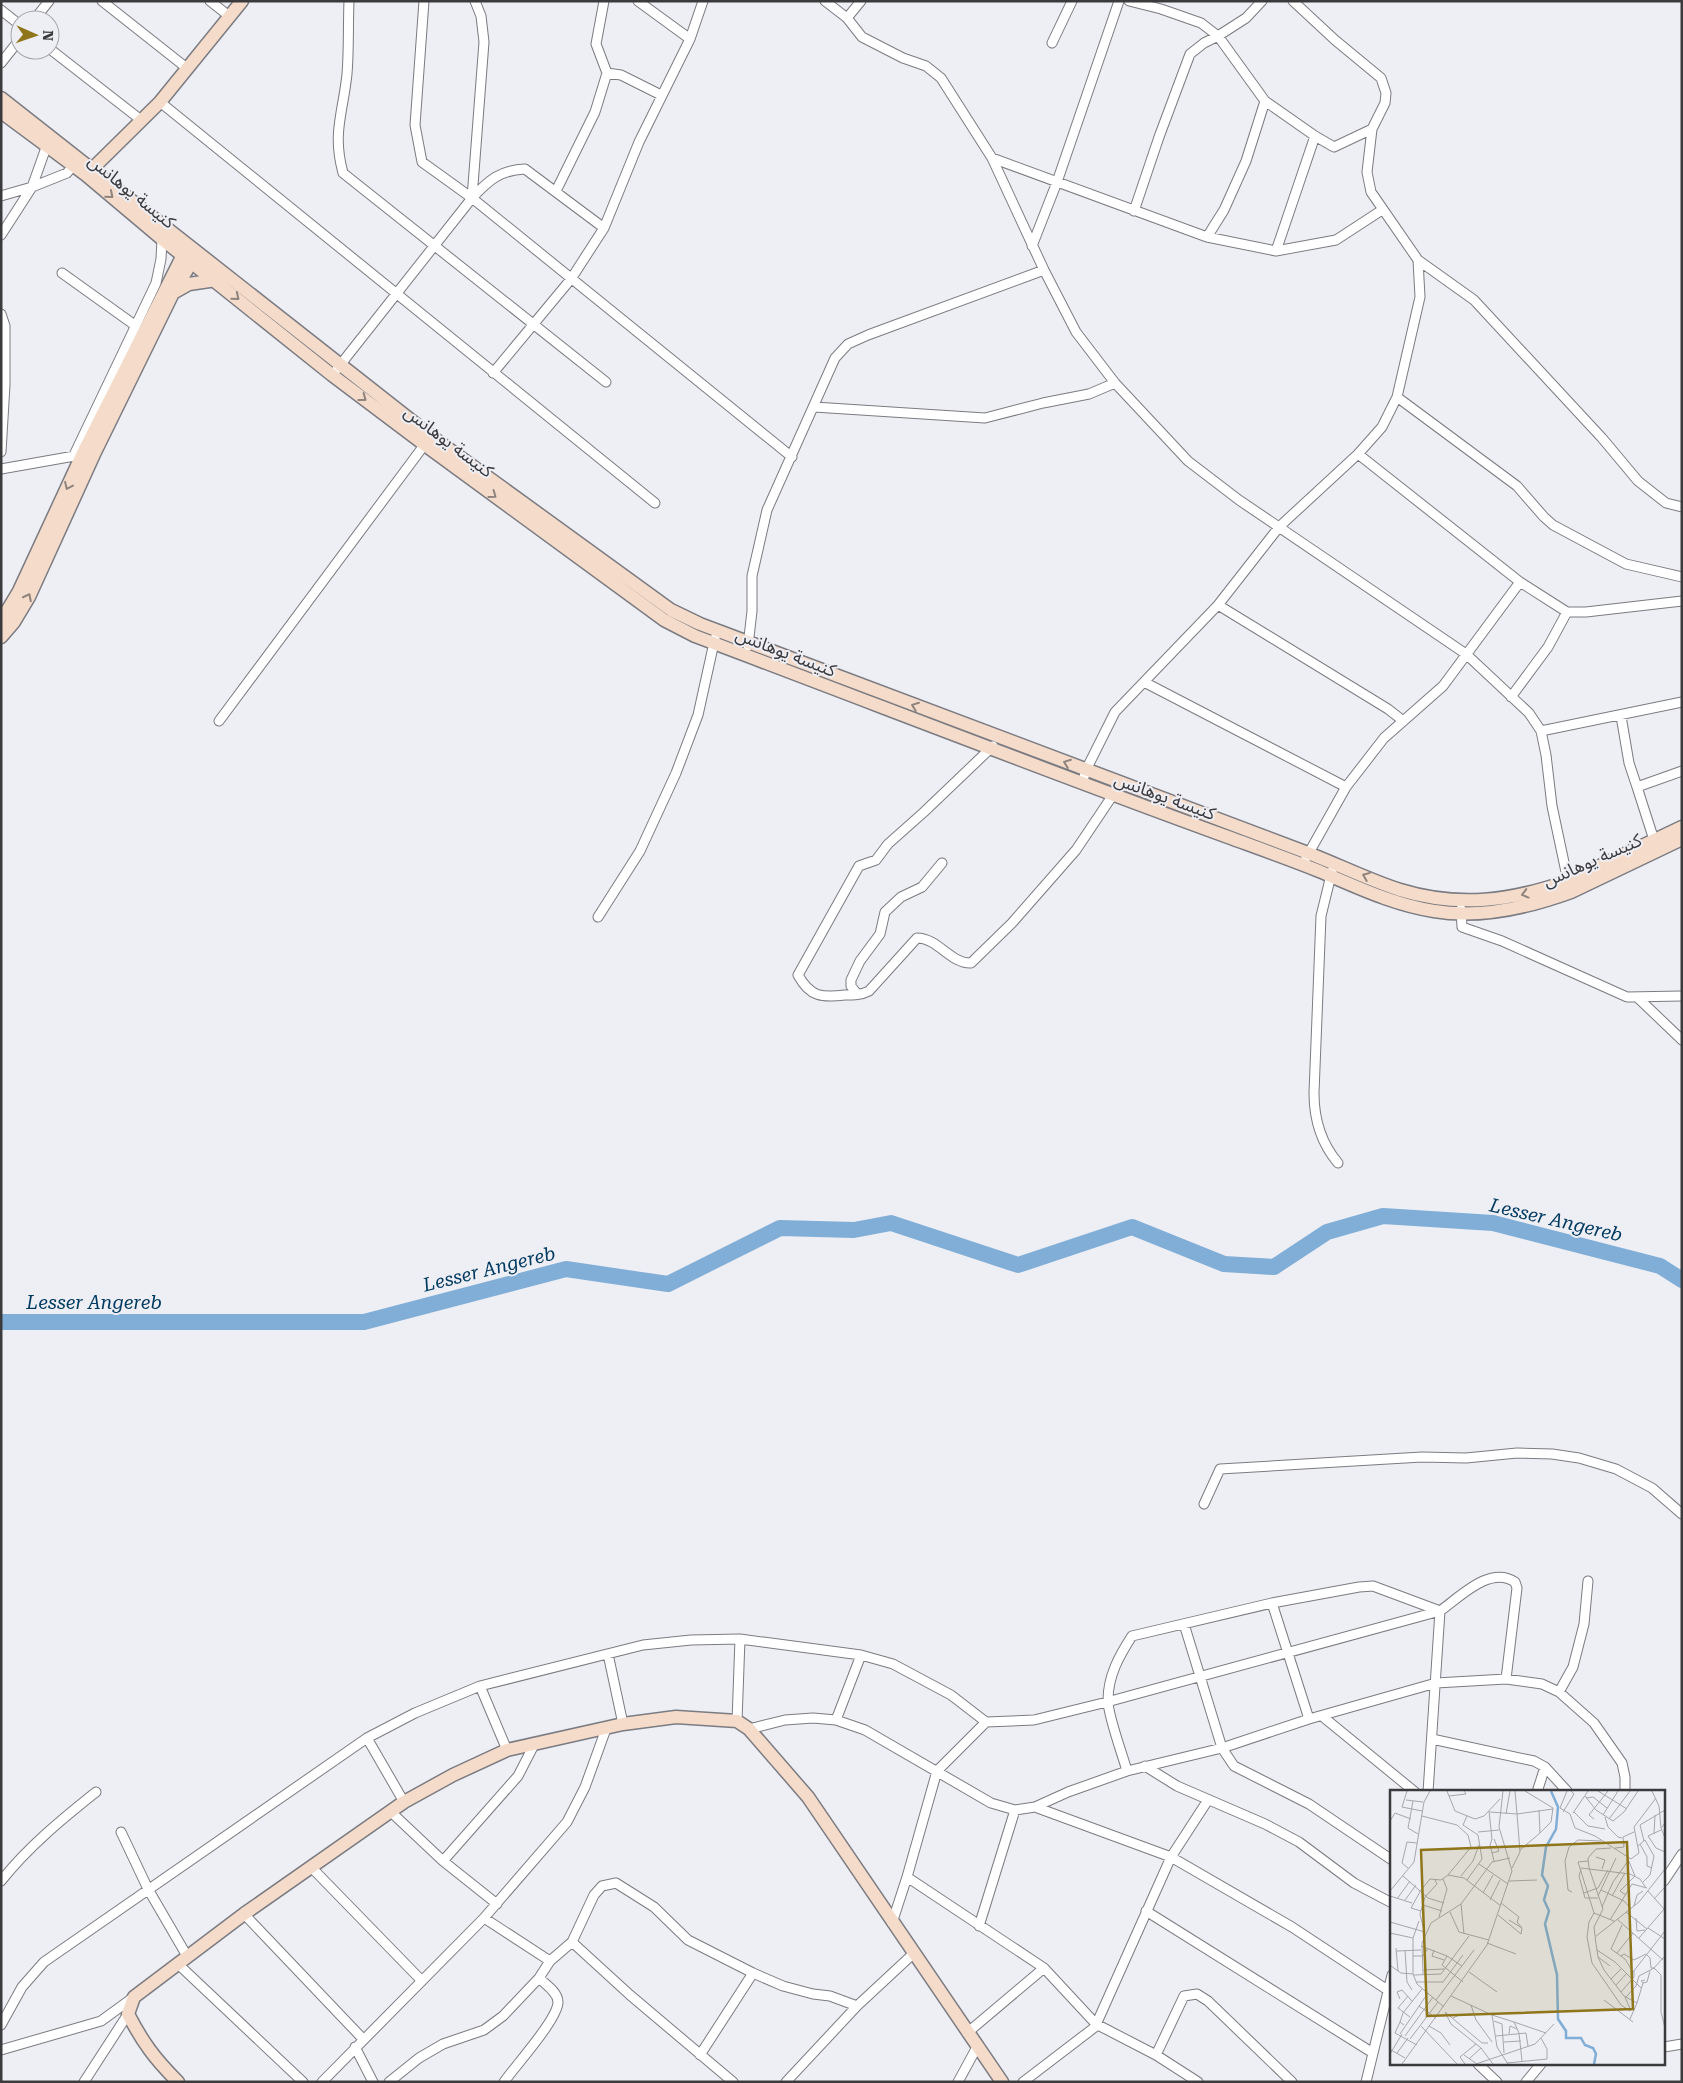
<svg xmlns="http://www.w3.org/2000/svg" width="1683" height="2083" font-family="'Roboto Serif','Noto Sans Arabic',serif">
	<rect width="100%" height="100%" fill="#eeeef5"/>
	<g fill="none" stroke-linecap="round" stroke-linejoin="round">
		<path stroke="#80aed7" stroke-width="16" d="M1,1322H364L566,1269L668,1284L780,1228L854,1230L891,1223L1018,1265L1132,1227L1224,1264L1274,1267L1327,1232L1383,1216L1493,1223L1660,1266L1682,1280"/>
		<g stroke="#7b7b82" stroke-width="11">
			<path id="street" d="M102,1L188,69
				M210,1L229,16
				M349,1C348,25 349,50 347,74C343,113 332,133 343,173L606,382
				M424,1L415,125L422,162L472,198L792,457
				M604,1L596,44L607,73
				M638,1L690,39
				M825,1L847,18L862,37L903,58L926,66L941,78L992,158L1044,270L1076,332L1115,383L1188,461L1239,500L1466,654L1529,713L1541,731L1546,755L1552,806L1569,886
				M1129,1L1161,9L1201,23L1218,36L1265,101L1315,136L1334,147L1372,129
				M1293,1L1335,40L1381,78L1386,93L1385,103L1372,129L1367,172L1371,192L1418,260L1474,300L1602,438L1638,481L1666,503L1682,507
				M1,10L20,25
				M847,18L861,1
				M34,20L49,1
				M1052,43L1072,1
				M50,49L141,120
				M1,63L20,39
				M160,102L655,503
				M48,142L32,187L67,173L76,162
				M992,158L1207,237L1276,251L1336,240L1382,210
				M556,191L595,112L607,73L621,75L661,95
				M1,196L32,187
				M472,198L484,42L481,16L475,1
				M1134,211L1159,137L1190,54L1204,43L1218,36L1246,18L1262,1
				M1,235L32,187
				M1207,237L1224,210L1246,161L1265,101
				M1032,246L1057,182L1119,1
				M1276,251L1315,136
				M62,273L136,326
				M1,314L5,326V385L1,452
				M337,369L472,198C489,180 500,170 525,169L604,228
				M493,373L571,279L604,228L639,142L690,39L703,1
				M1397,397L1517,486L1544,517L1553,525L1626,564L1682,577
				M814,407L985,418L1043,403L1089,394L1115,383
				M1358,454L1520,582L1567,612H1586L1682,601
				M74,455L156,283L161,259L162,239
				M1,469L80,455
				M1218,605L1388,709L1402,720
				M748,646L752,611V576L767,510L835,358L848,344L868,335L1044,270
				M1144,682L1346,787
				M1511,697L1548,647L1567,612
				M1621,716L1629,763L1637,787L1682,771
				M219,721L428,440
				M1541,731L1682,702
				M993,746L924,812L888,844L876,860L859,866L798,975C810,997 822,998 845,995C854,995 861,995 869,991L917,938C938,938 951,964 971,963L1012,923L1076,850L1121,783
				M1082,784L1086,770L1115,712L1218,605L1279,527L1358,454L1382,427L1397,397L1420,297L1418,260
				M1637,787L1654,840
				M1306,858L1346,787L1384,738L1443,686L1520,582
				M1332,871L1321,916L1314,1093C1314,1118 1321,1143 1338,1163
				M1461,909L1462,927L1502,941L1627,997L1682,996
				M598,917L640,851L676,773L698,715L715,638
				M857,994L851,986V980L860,961L880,934L885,912L901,897L922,887L942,863
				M1637,997L1682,1040
				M1204,1504L1220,1469L1422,1457L1466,1458L1517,1453L1552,1454L1579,1458L1616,1469L1652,1488L1682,1514
				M1272,1603L1309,1719
				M1184,1624L1222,1748L1234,1766L1309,1804L1392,1860
				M608,1654L623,1724
				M480,1686L507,1750
				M1559,1692L1573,1667L1584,1624L1588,1581
				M1322,1716L1415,1792
				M836,1720L861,1655
				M737,1721L740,1639
				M749,1729L785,1720L813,1718L836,1720L865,1730L991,1803L1015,1810L1035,1807L1068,1792L1127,1771L1222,1748L1309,1719L1436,1683L1506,1679L1542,1684L1559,1692L1594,1723L1622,1763L1625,1777V1792
				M367,1738L404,1802
				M1432,1739L1534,1761L1545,1767L1567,1791
				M1145,1766L1177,1786L1265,1824L1299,1842L1354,1883L1392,1903
				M1127,1771C1123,1756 1107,1713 1108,1700C1108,1676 1119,1656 1132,1636L1272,1603L1359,1587L1373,1586L1440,1611
				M1428,1792L1440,1611
				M1537,1792L1545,1767
				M1035,1807L1171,1857L1292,1927L1392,1993
				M391,1812L443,1861L497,1904
				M121,1832L148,1889L187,1956
				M443,1861L518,1776L535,1743
				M311,1867L422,1981
				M907,1877L1044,1968L1096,2024L1156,2055L1198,2082
				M1,1881C28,1847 62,1819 96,1792
				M1664,1881L1682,1854
				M1146,1911L1373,2053
				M244,1914L363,2039
				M484,1918L550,1961
				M892,1923L907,1877L937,1771L986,1722L1034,1720L1107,1702L1440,1611C1460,1597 1490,1565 1515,1582L1517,1588L1506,1679
				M979,1926L1015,1810
				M572,1942L630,1995L733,2082
				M178,1964L303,2082
				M1,2025L22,1987L44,1962L367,1738L415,1713L480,1686L643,1645L691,1640L740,1639L861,1655L893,1664L951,1695L986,1722
				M967,2033L1044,1968
				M355,2047L373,2082
				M1664,2047L1682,2044
				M1,2050L101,2021L134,1997
				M700,2055L753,1973
				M1156,2055L1184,1996L1197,1994L1208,2001L1292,2082
				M1478,2064L1497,2082
				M84,2082L128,2014
				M322,2082L484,1918L567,1822L585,1787L606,1729
				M389,2082L419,2058L443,2044L484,2030L503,2016L539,1978L550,1961L572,1942L594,1895L602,1886L616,1883L654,1907L688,1940L753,1973L783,1986L813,1994L830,1996L857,2006
				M504,2082C515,2066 558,2019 558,2002C558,1992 545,1984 539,1978
				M786,2082L857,2006L914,1953
				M958,2082L977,2047
				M1023,2082L1095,2027L1171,1857L1208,1800
				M1366,2082L1392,1975
				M1526,2082L1541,2064"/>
		</g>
		<g stroke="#7b7b82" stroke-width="15">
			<path id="secondary" d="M1,98L431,436L671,610L700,624L1308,853C1339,865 1369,880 1400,890C1459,908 1511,901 1568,881L1682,827
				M1,112L86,175L162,239L332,375L425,445L664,620L695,636C873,703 1049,772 1228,837C1258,848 1289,859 1319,871C1357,887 1394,905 1434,911C1480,919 1527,908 1571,892L1682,839
				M87,174L160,102L242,1
				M173,293L189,284L216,280
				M1,621L19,591L82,455L187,247
				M1,637L14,622L29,597L95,452L173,293L196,255
				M178,2082C155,2059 143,2043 128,2014L134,1997L244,1914L404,1802L453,1775L507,1750L623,1724L676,1717L737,1721L749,1729L808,1797L1002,2082"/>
		</g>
		<use href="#street" stroke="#fff" stroke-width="9"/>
		<use href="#secondary" stroke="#f5dcca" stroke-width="12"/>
	</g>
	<defs><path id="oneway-chevron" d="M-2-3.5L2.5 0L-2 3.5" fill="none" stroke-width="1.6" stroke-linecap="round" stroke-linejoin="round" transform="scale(1.25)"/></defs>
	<g stroke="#8f837d">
		<use href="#oneway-chevron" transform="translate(110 195) rotate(40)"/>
		<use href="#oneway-chevron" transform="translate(236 297) rotate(39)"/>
		<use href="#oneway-chevron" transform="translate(363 398) rotate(37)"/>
		<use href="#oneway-chevron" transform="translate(68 486) rotate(115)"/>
		<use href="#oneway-chevron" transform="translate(493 495) rotate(36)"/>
		<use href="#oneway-chevron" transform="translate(28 597) rotate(-63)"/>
		<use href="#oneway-chevron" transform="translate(915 706) rotate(-159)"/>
		<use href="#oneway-chevron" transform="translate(1067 763) rotate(-159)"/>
		<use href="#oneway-chevron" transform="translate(1366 876) rotate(-158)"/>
		<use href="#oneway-chevron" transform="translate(1525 894) rotate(165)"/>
	</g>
	<g text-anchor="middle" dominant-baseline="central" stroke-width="4" stroke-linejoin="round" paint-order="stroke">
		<g font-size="18" fill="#3b3b3e" stroke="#eeeef5">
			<text transform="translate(132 191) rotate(39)">كنيسة يوهانس</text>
			<text transform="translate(449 441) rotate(37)">كنيسة يوهانس</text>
			<text transform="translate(786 652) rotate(21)">كنيسة يوهانس</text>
			<text transform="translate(1165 796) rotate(20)">كنيسة يوهانس</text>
			<text transform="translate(1592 860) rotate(-24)">كنيسة يوهانس</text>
		</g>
		<g font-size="19" font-style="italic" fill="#013a60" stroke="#eeeef5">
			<text transform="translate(1556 1220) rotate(13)">Lesser Angereb</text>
			<text transform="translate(489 1269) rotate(-14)">Lesser Angereb</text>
			<text x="94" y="1302">Lesser Angereb</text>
		</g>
	</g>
	<g transform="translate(1390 1790)">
		<rect width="275" height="275" fill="#eeeef5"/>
		<path fill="none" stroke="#80aed7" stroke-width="2.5" d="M161,1L168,17L166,39L156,57L152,85L158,96L154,110L159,121L155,134L167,185L168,229L176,241V248H191L195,255L203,258L206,264L204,274"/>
		<path fill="none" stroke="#a6a6ac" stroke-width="1" d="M17,1L12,17L32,21M57,1L65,21L85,29L94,26L110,9M125,1L127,24L163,19M135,1L163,18L161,32L150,43M177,1L170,18L180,24M208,1L237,19M262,1L269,16L271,38M59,6L76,4L74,1M195,6L206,20L223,31L234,22L248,1M196,8L203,7L217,18M16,10L33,12M23,11L18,38L28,44M99,21L102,49L100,55L104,71M100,22L127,24L130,62L122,78M173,22L184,4L181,1M184,22L198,36L215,39M183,23L198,1M116,24L120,1M180,24L185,38L205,46L241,69L249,63L244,37L266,8M213,25L228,1M77,26L73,35L88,45L92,69L77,90M215,27L218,37L228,47L232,48M204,29L199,25L218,1M219,29L240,1M0,31L5,23L21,29M275,33L271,38L275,48M271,40L258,46L266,58L275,62M88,42L109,40M264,44L265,25M254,51L250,35L275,20M250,54L257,67V76L262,78M248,56L255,50L264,66L260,85L253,92M225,58L234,57L233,47L244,42M130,60L150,43L149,20M102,63L109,61L104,49M206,67L215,70L212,79M198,71L188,72L204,123L224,131M89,74L118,94M18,78L12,73L17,52L27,53M191,78L240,84L250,89L256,98M191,79L189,86L195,108H208M58,85L74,88L111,116M13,86L38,108L54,113M71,86L83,71L89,55M119,91L147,90M211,100L234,111L241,119M0,101L24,72L34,12L40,1M258,101L274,119M182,102L178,100L175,71L179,57L188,50L211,51M93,103L103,85M194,103L208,98L218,80M236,105L230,101L245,86L238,69M0,106L22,113M208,106L226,68M222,106L235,83M7,109L20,91M264,109L275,97M15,110L26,95M100,110L110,90M111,113L129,127L127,132L132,138M71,114L74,144M33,115L52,121M244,116L247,105L253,101M212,117L223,92L238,71M31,121L21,118L31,100L40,89L51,90L58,85L81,57L78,45L67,35L32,26M60,122L69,142L99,150M236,122L257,139M204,123L199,132L197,147L202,173L231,215L240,221M108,125L131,144L132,138M49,127L57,99L53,89M246,128L247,141L255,140M227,129L273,170M119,130L132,138M220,130L242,94L257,98M0,132L35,142M232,135L221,159L235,169L243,182M258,138L275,149M34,141L30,124L35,107L47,94L45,90M0,143L23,148L29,131M205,146L204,137L213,119L199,78L198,68L206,59L221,58M23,148V184M249,148L275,118M97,153L126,164M31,156L57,166L72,176M6,158L8,181M15,160L17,192L22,200M44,160L42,166L54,170M207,160L225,172L251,198M7,161L31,160M227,163L243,143M23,166H33L38,158M57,166L52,175L73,192M231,166L234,164L244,170L256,164L260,168L261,178H264L249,186L246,196L236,207M275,166L264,178L271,185V222L275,238M208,167L220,176M0,169V206M1,176L11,183L23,184L27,194L54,217M33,180L54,179M79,182L107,202M243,182L275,141M33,184L32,153L41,133L71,114L102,72L120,68M24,185L51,184L79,146M221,189L232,178M26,192H53L73,165M253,193L257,192L260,181M226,195L237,183M231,202L244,187V181M18,206L8,218L20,227M61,206L102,225L107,257L118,274M235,207L241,221M10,209L7,202L12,200L22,211M46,210L84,160M214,210L243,232M247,213L253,193L251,191L255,190M81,215L86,230L102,252M29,216L46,228M55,222L61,234L91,258L103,274M55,222L92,253H98M102,225L124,232L129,243L132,271M63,228L69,225L83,224M240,229L247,213L234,206L214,180L208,167L205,147L249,112L275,79M104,231L112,234L114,263M10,232L5,243L27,255M124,232L156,243M14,235L10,232L13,223L32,199M31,236L67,274M39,236L51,243L60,255M10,244L38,203M119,244L120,236L127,239M15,246L43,207M106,246L136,243L138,256M20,249L48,212M114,252L131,251M1,260L15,268M7,263L18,248M0,264L12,244M74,265L87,274M79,269L91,258M117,273L157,269V259L151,248M12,274L97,155L122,81L109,37L113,1M75,274L70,267L86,254M86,274L145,254L164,234"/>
		<path fill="#8f761b" fill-opacity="0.15" stroke="#8f761b" stroke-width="2.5" d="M237,52L243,219L37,226L31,60Z"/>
		<rect width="275" height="275" fill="none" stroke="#3b3b3e" stroke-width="2.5"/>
	</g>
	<rect width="1683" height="2083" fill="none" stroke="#3b3b3e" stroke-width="5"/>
	<g transform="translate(35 35) rotate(92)"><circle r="24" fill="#eeeef5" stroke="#a6a6ac"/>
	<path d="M0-4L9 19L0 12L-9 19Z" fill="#8f761b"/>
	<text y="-8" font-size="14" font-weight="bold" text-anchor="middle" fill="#3b3b3e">N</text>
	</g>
</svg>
